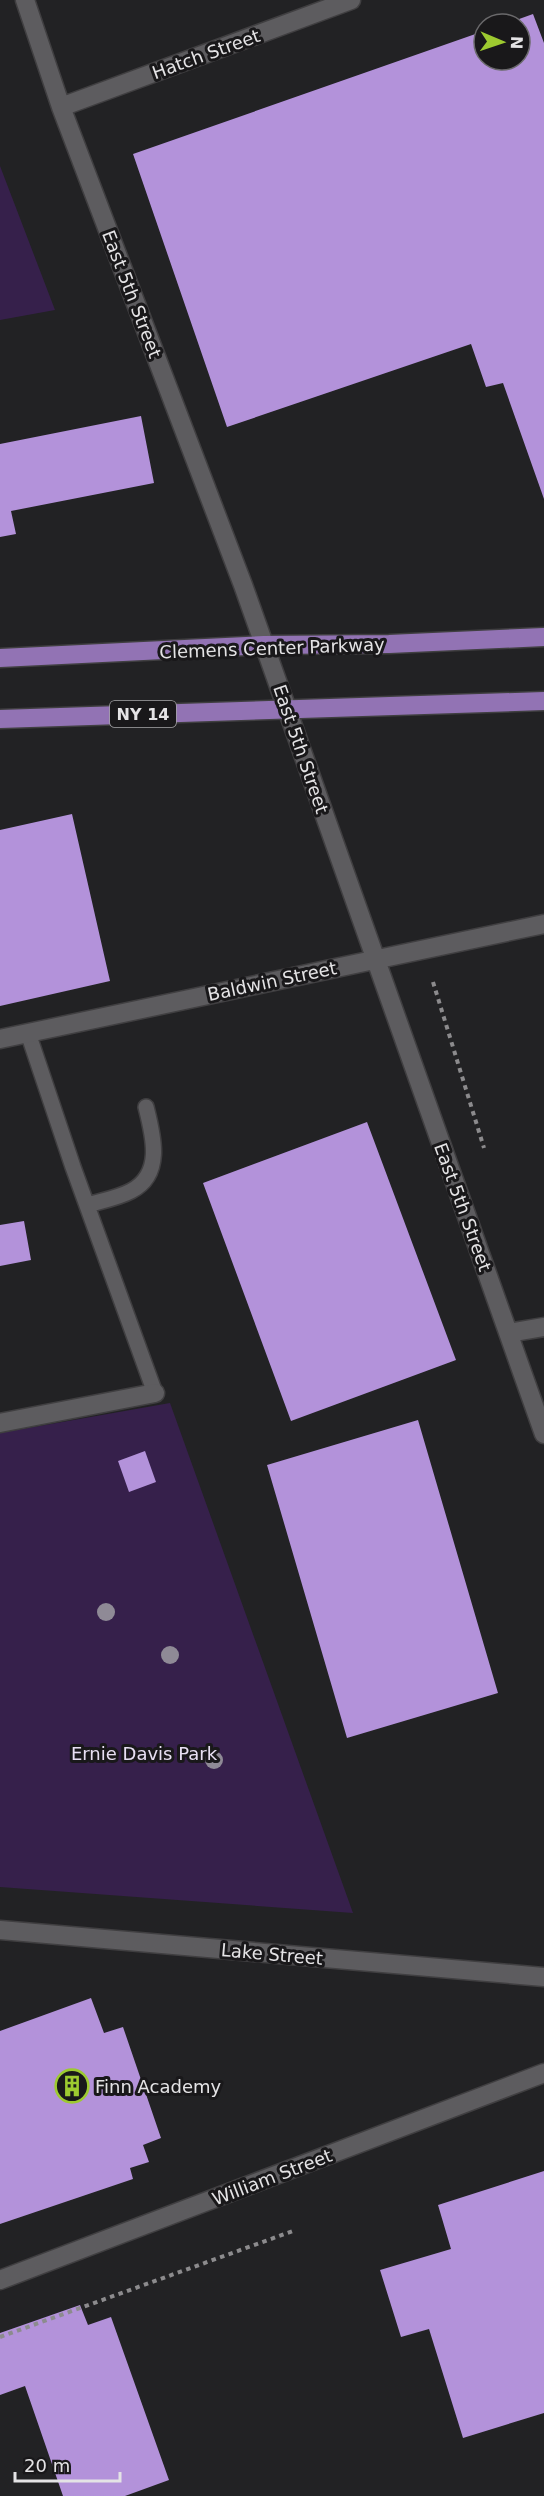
<svg xmlns="http://www.w3.org/2000/svg" width="544" height="2496" font-family="'DejaVu Sans',sans-serif">
	<rect width="100%" height="100%" fill="#222224"/>
	<path fill="#36204b" d="M0,166L55,310L0,320Z
		M170,1403L353,1913L0,1887V1433Z"/>
	<path fill="#b392da" d="M533,14L544,43V499L503,383L486,387L471,344L227,427L133,154L484,31V60H520V24H505Z
		M141,416L154,483L11,511L16,534L0,537V444Z
		M72,814L110,981L0,1006V830Z
		M367,1122L456,1360L291,1421L203,1183Z
		M24,1221L31,1260L0,1266V1225Z
		M418,1420L498,1693L347,1738L267,1465Z
		M145,1451L156,1482L129,1492L118,1461Z
		M91,1998L104,2033L123,2027L161,2138L143,2145L149,2162L130,2168L133,2179L0,2224V2031Z
		M544,2171V2413L463,2438L429,2329L401,2337L380,2270L451,2249L438,2205Z
		M80,2305L88,2325L111,2317L169,2480L125,2496H63L25,2386L0,2395V2333Z"/>
	<g fill="none" stroke-linecap="round" stroke-linejoin="round">
		<g stroke="#403f41" stroke-width="18">
			<path id="service" d="M28,1033L73,1167L155,1393
				M87,1205C101,1201 118,1198 131,1191C164,1174 153,1135 146,1107"/>
		</g>
		<g stroke="#403f41" stroke-width="21">
			<path id="minor" d="M25,0L61,107L243,585L544,1434
				M61,107L351,0
				M0,1039L544,924
				M508,1333L544,1327
				M0,1423L155,1393
				M0,2280L544,2073"/>
		</g>
		<g stroke="#403f41" stroke-width="21">
			<path id="tertiary" d="M0,1930L544,1977"/>
		</g>
		<g stroke="#403f41" stroke-width="21">
			<path id="primary" d="M0,658L264,645L389,644L544,637
				M0,719L544,701"/>
		</g>
		<path stroke="#8c8b8d" stroke-width="4" stroke-dasharray="4.5 4.5" stroke-linecap="butt" d="M433,982L484,1148
			M0,2337L293,2231"/>
		<use href="#service" stroke="#5d5c5f" stroke-width="15"/>
		<use href="#minor" stroke="#5d5c5f" stroke-width="18"/>
		<use href="#tertiary" stroke="#5d5c5f" stroke-width="18"/>
		<use href="#primary" stroke="#9273b4" stroke-width="18"/>
	</g>
	<g fill="#8f8a96">
		<circle cx="106" cy="1612" r="9"/>
		<circle cx="170" cy="1655" r="9"/>
		<circle cx="214" cy="1760" r="9"/>
	</g>
	<defs>
		<g id="building-ring" transform="scale(1.725)"><circle r="9.5" fill="#19181a" stroke="#9dca30" stroke-width="1.5"/><path d="M-4-6H4V6H1V3H-1V6H-4ZM-2.5-4.3h1.7v1.8h-1.7ZM.8-4.3h1.7v1.8H.8ZM-2.5-1h1.7V.8h-1.7ZM.8-1h1.7V.8H.8Z" fill="#9dca30"/></g>
	</defs>
	<g fill-rule="evenodd">
		<use href="#building-ring" x="72" y="2086"/>
	</g>
	<g text-anchor="middle" dominant-baseline="central" stroke-width="6" stroke-linejoin="round" paint-order="stroke">
		<rect fill="#19181a" stroke="#a7a6a8" stroke-width="1.5" x="110" y="701" width="66" height="26" rx="4.5"/>
		<g font-size="16" font-weight="bold" fill="#e4e3e5">
			<text x="143" y="714">NY 14</text>
		</g>
		<g font-size="18" fill="#e4e3e5" stroke="#19181a">
			<text transform="translate(206 54) rotate(-20)">Hatch Street</text>
			<text transform="translate(132 294) rotate(69)">East 5th Street</text>
			<text transform="translate(272 648) rotate(-2)">Clemens Center Parkway</text>
			<text transform="translate(301 749) rotate(71)">East 5th Street</text>
			<text transform="translate(272 981) rotate(-12)">Baldwin Street</text>
			<text transform="translate(463 1207) rotate(70)">East 5th Street</text>
			<text transform="translate(272 1954) rotate(5)">Lake Street</text>
			<text transform="translate(272 2177) rotate(-21)">William Street</text>
		</g>
		<g font-size="18" fill="#e8e0f3" stroke="#19181a">
			<text x="144" y="1753">Ernie Davis Park</text>
		</g>
		<g font-size="18" fill="#e4e3e5" stroke="#19181a" text-anchor="start">
			<text x="95" y="2086">Finn Academy</text>
		</g>
	</g>
	<g transform="translate(502 42) rotate(92)"><circle r="28" fill="#19181a" stroke="#6a696b" stroke-width="1.5"/>
	<path d="M0-4.5L10 22L0 15L-10 22Z" fill="#9dca30"/>
	<text y="-9" font-size="16" font-weight="bold" text-anchor="middle" fill="#e4e3e5">N</text>
	</g>
	<path d="M15 2472v9h105v-9" fill="none" stroke="#e4e3e5" stroke-width="3"/>
	<text x="24" y="2472" font-size="18" fill="#e4e3e5" stroke="#19181a" stroke-width="4.5" paint-order="stroke">20 m</text>
</svg>
